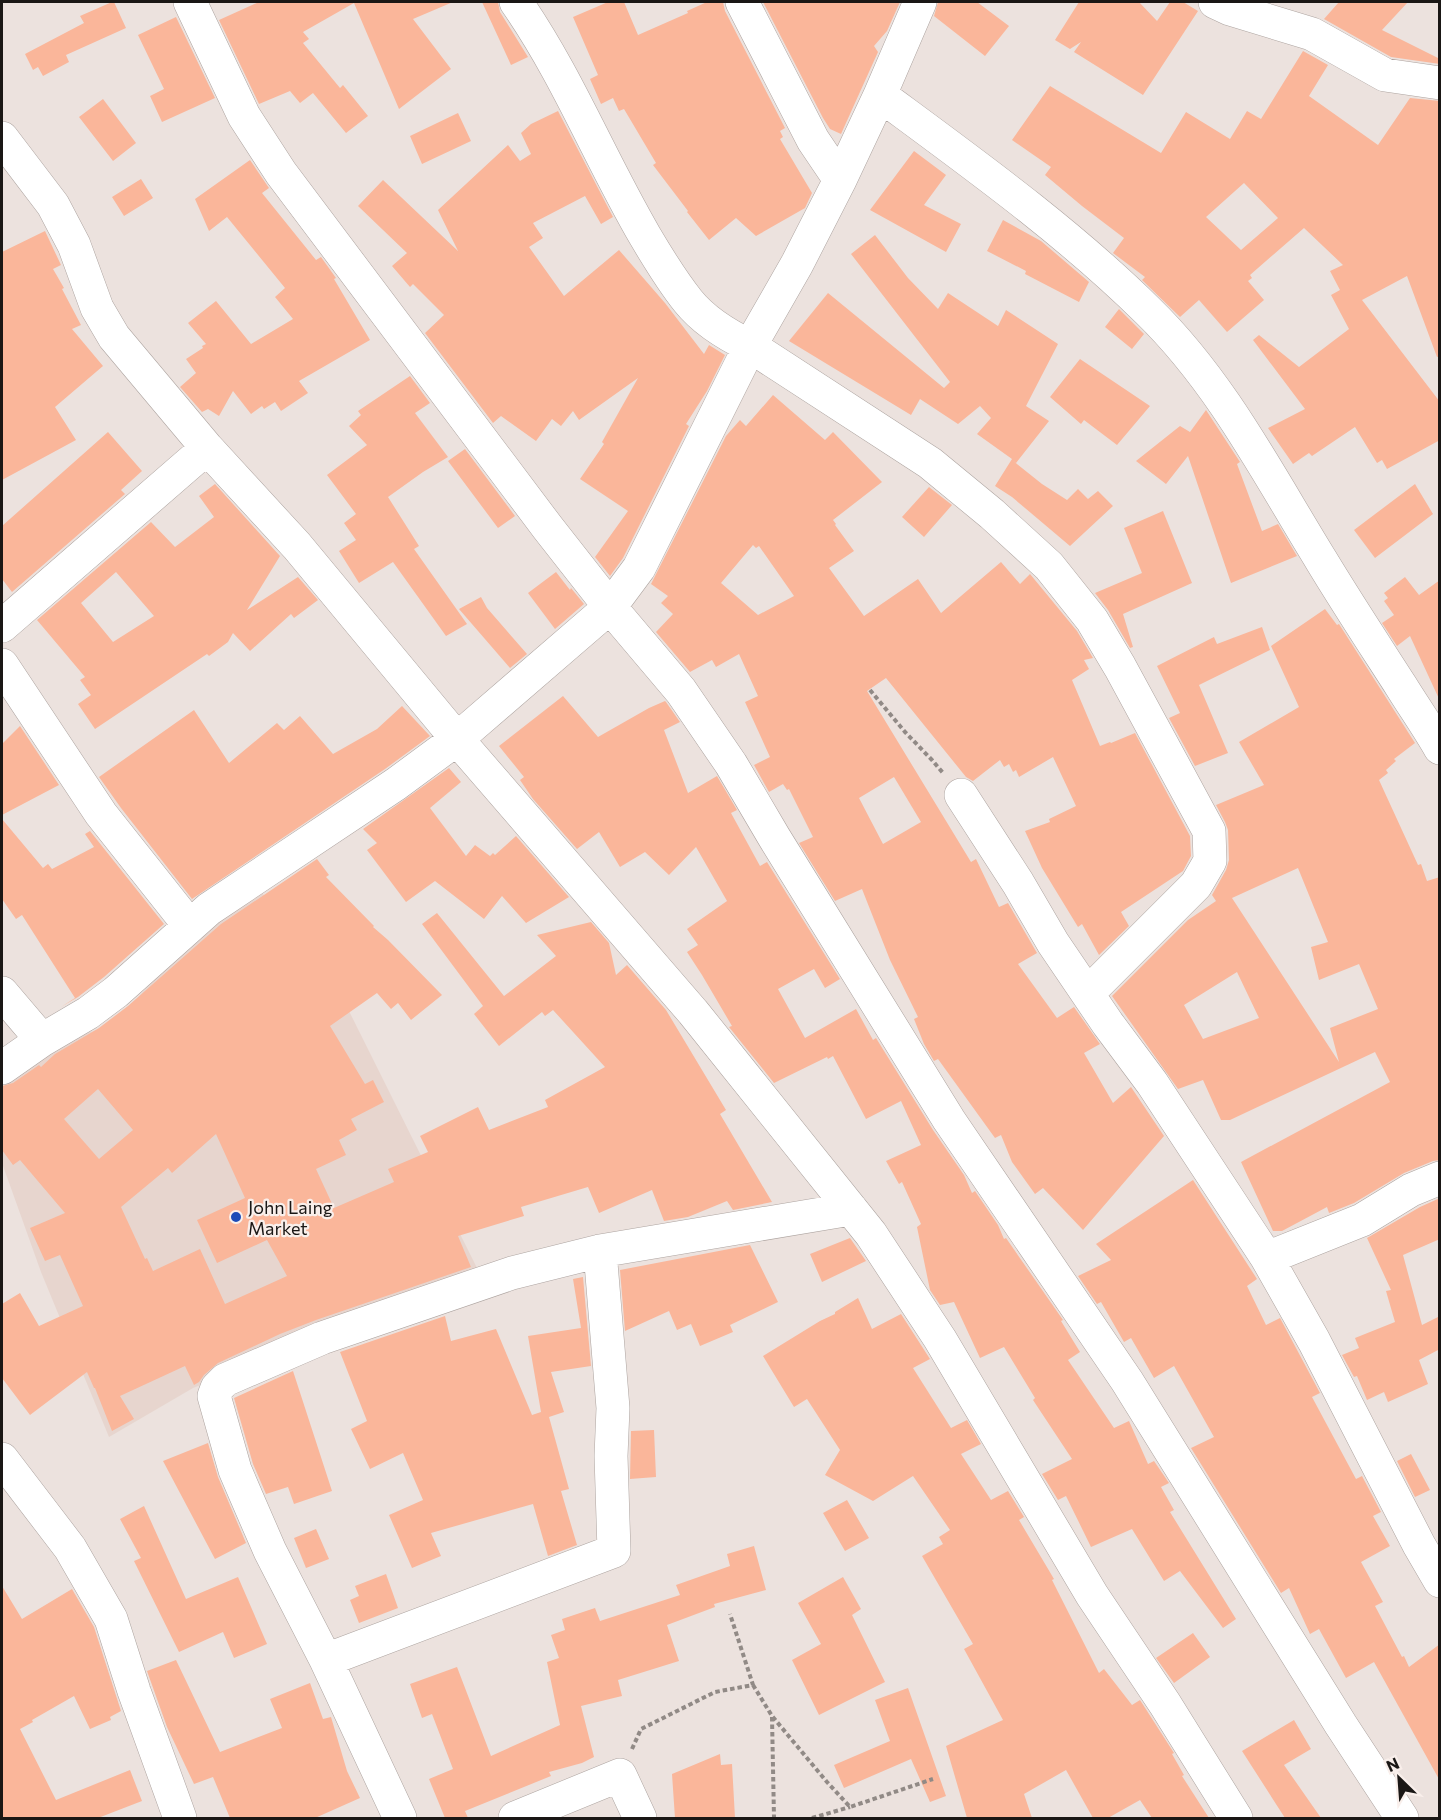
<svg xmlns="http://www.w3.org/2000/svg" width="1441" height="1820" font-family="Commissioner,sans-serif">
	<rect width="100%" height="100%" fill="#ece2de"/>
	<path fill="#e7d5ce" d="M260,890L349,1011L480,1274L193,1388L109,1437L41,1272L2,1163V1088L57,1042L110,1026L208,925Z"/>
	<path fill="#fab69a" fill-rule="evenodd" d="M112,2H114L126,28L66,55L69,62L43,76L38,67L33,70L25,54L84,23L80,16Z
		M259,2H453L413,19L451,69L399,109L354,3L303,32L309,39L303,43L340,88L343,85L368,116L346,133L313,93L300,103L290,91L259,104L219,20Z
		M482,2H498L500,12L528,57L511,65Z
		M608,2H624L638,35L688,13L687,11L707,2H723L725,11L785,128L780,131L783,137L780,139L812,193L805,208L756,236L736,218L709,240L687,212L688,211L653,165L656,163L624,109L619,111L613,98L601,104L590,79L598,75L573,17Z
		M763,2H900L887,31L874,46L878,52L841,134L830,129L823,118Z
		M938,2H977L1009,26L985,56L934,16Z
		M1079,2H1139L1157,21L1170,2H1183L1198,11L1143,95L1074,52L1081,42L1070,49L1055,40Z
		M1339,2H1408L1382,30L1438,58L1440,55V64L1391,57L1324,19Z
		M176,17L215,98L162,122L150,96L164,89L138,35Z
		M1303,51L1328,65L1309,96L1378,145L1410,98L1440,101V356L1437,357L1407,276L1362,300L1440,402V440L1387,469L1382,460L1377,463L1355,427L1312,456L1309,453L1293,464L1268,428L1305,409L1253,340L1259,335L1299,367L1349,329L1331,295L1340,290L1330,271L1343,265L1304,228L1250,275L1252,278L1248,281L1264,300L1227,332L1199,300L1180,317L1142,280L1145,277L1113,253L1124,238L1082,206L1045,175L1051,167L1012,140L1050,86L1161,153L1186,112L1230,139L1247,111L1261,119ZM1244,183L1278,218L1241,250L1206,217Z
		M103,99L136,143L113,161L79,117Z
		M558,111L613,217L601,224L585,196L533,223L543,238L529,247L564,296L619,250L665,303L704,354L709,345L725,355L707,391L686,424L689,426L623,558L610,576L595,557L628,511L580,479L604,444L602,442L638,378L579,420L573,411L561,426L552,419L536,441L501,416L493,423L425,333L444,315L413,284L410,287L392,266L407,253L358,206L383,180L458,251L438,210L508,145L520,161L531,154L521,133L531,124Z
		M458,113L471,141L422,164L410,136Z
		M914,151L946,175L924,205L961,224L946,252L870,210Z
		M250,160L269,188L262,193L316,260L321,257L336,278L334,279L370,340L299,381L308,393L281,411L275,402L264,409L262,406L251,414L233,391L219,416L208,409L202,412L180,387L196,373L186,359L203,348L202,346L206,344L188,323L216,301L251,344L293,319L275,297L285,288L227,217L209,231L195,199Z
		M141,179L153,198L124,216L112,197Z
		M1003,220L1041,241L1089,282L1079,302L1025,274L1026,271L987,251Z
		M45,231L61,265L53,269L64,288L62,289L81,325L72,329L103,366L55,407L76,440L2,480V252Z
		M875,235L908,278L938,309L948,293L998,326L1006,310L1058,344L1026,406L1049,421L1016,463L1012,460L1042,484L1067,500L1078,489L1088,499L1098,491L1113,506L1070,546L1012,497L995,486L1012,459L977,434L991,418L980,406L958,424L920,399L911,415L789,341L828,293L944,388L950,382L851,254Z
		M1119,309L1144,334L1132,349L1105,327Z
		M1080,359L1150,406L1117,445L1084,420L1081,424L1050,397Z
		M410,376L430,403L415,413L448,457L423,472L388,497L419,546L414,549L467,624L446,636L393,562L359,583L339,551L356,540L344,523L356,514L327,475L367,445L349,426L361,415L358,411Z
		M773,395L825,440L833,432L882,482L833,520L836,524L835,525L854,551L829,568L864,616L918,579L941,613L1001,562L1020,584L1030,574L1077,631L1093,658L1084,660L1089,669L1072,680L1100,746L1110,742L1111,743L1135,733L1190,836L1191,856L1183,871L1121,912L1129,926L1099,955L1082,924L1078,927L1042,868L1025,831L1050,822L1049,819L1076,806L1053,757L1019,777L1016,770L1013,772L1009,764L1004,767L1000,760L973,781L966,777L886,678L867,691L971,862L976,859L999,907L1008,903L1037,953L1018,964L1057,1018L1074,1007L1100,1044L1084,1053L1113,1103L1131,1087L1164,1136L1083,1230L1043,1188L1035,1194L1012,1162L1001,1135L995,1138L938,1059L934,1061L924,1044L914,1019L918,1017L890,960L862,889L835,901L799,843L813,837L789,789L787,790L783,784L769,792L754,765L770,757L745,702L758,696L739,654L716,667L712,660L690,672L656,632L673,614L661,603L668,596L651,584L726,436L740,420L746,426ZM753,545L756,548L759,546L794,596L758,615L721,583ZM894,777L921,822L883,844L859,798Z
		M1206,410L1240,462L1237,464L1262,531L1278,524L1297,556L1231,583L1188,456L1166,484L1136,461L1180,426L1190,432Z
		M108,432L142,471L121,490L125,494L12,592L2,579V526Z
		M465,449L515,516L498,528L448,461Z
		M215,484L280,556L247,610L298,577L318,600L294,618L291,614L250,651L233,633L228,642L209,656L207,654L95,729L78,704L91,695L80,680L85,677L37,620L151,522L175,547L214,517L199,496ZM116,572L154,616L113,642L81,603Z
		M1415,484L1433,514L1375,558L1354,530Z
		M929,487L952,505L924,537L902,517Z
		M1163,511L1192,583L1123,614L1133,647L1130,648L1108,610L1095,593L1142,573L1124,528Z
		M556,572L570,590L571,588L584,604L555,629L528,593Z
		M1405,577L1419,595L1440,580V701L1410,636L1397,646L1382,623L1394,615L1384,601L1388,598L1384,593Z
		M481,597L487,608L527,654L510,668L459,609Z
		M1325,609L1337,625L1339,624L1415,743L1394,759L1396,761L1386,770L1388,773L1379,780L1418,865L1421,864L1427,881L1440,877V1160L1433,1161L1404,1173L1354,1203L1329,1213L1327,1207L1282,1231H1273L1241,1162L1390,1082L1375,1052L1230,1120H1221L1203,1080L1178,1089L1112,996L1188,920L1216,901L1212,895L1226,870L1229,860L1228,830L1225,822L1216,805L1264,785L1239,742L1299,707L1271,646ZM1298,868L1328,942L1311,947L1319,980L1359,964L1378,1009L1330,1028L1339,1062L1232,898ZM1237,972L1259,1018L1203,1039L1184,1005Z
		M1262,627L1270,650L1199,685L1228,753L1195,766L1169,718L1180,713L1157,666L1214,637L1217,644Z
		M563,696L598,737L649,708L665,701L666,702L680,722L664,730L688,793L717,776L737,810L731,813L760,866L767,862L840,979L825,988L814,969L778,989L805,1038L856,1009L873,1040L876,1038L933,1130L964,1175L972,1193L975,1191L998,1225L1004,1239L1006,1238L1063,1320L1061,1321L1080,1352L1068,1360L1114,1428L1129,1421L1148,1464L1154,1461L1169,1483L1161,1487L1174,1510L1170,1512L1236,1619L1223,1628L1180,1571L1164,1581L1132,1529L1091,1547L1066,1496L1058,1500L1042,1474L1072,1459L1033,1400L1035,1398L1004,1347L980,1358L954,1302L940,1305L930,1290L917,1227L921,1224L902,1182L899,1184L886,1161L921,1145L901,1101L866,1119L833,1056L828,1059L827,1057L774,1083L729,1027L732,1026L702,975L687,952L698,945L687,929L727,901L696,847L669,875L645,852L620,867L599,832L577,849L533,799L520,780L524,777L499,746Z
		M402,706L430,736L385,769L192,899L121,808L99,777L194,710L229,763L277,723L284,730L300,716L333,754L377,729Z
		M20,726L59,785L2,815V744Z
		M449,768L461,782L430,808L466,856L475,845L490,856L493,853L495,855L516,836L569,897L526,923L502,896L484,919L435,881L406,902L367,850L377,843L363,829Z
		M2,819L43,868L48,864L52,869L94,847L85,834L90,831L164,924L104,977L78,997L61,1007L75,998L22,915L16,919L2,899Z
		M317,859L329,875L326,877L374,926L373,927L388,940L442,995L411,1020L398,1003L391,1009L377,993L330,1026L365,1084L373,1080L384,1102L351,1119L357,1130L339,1140L346,1155L316,1169L334,1208L394,1182L388,1169L428,1152L420,1136L478,1107L489,1130L548,1107L545,1100L605,1067L553,1010L545,1016L542,1012L499,1046L474,1014L483,1006L422,924L437,913L504,996L556,956L537,935L591,922L609,943L616,975L627,965L666,1010L726,1110L720,1114L772,1202L733,1210L727,1201L688,1217L664,1221L652,1190L599,1213L588,1187L521,1207L524,1216L458,1236L471,1267L316,1320L280,1334L218,1363L204,1375L199,1382L194,1385L185,1366L120,1396L134,1419L112,1431L95,1388H94L87,1372L30,1415L2,1378V1304L20,1293L39,1326L83,1306L60,1255L45,1261L30,1228L65,1213L20,1160L13,1165L2,1150V1086L13,1083L39,1065L41,1067L55,1054L99,1028L128,1006L221,924ZM98,1089L133,1130L99,1159L64,1119ZM216,1134L245,1198L197,1220L217,1263L267,1240L287,1276L225,1304L200,1249L153,1271L147,1258L145,1259L121,1207L168,1168L172,1173Z
		M1193,1180L1257,1279L1247,1286L1266,1325L1280,1318L1320,1393L1312,1397L1356,1479L1362,1476L1381,1512L1373,1516L1390,1546L1361,1562L1383,1602L1375,1606L1402,1657L1404,1656L1409,1667L1440,1644V1781L1374,1662L1346,1678L1319,1629L1310,1634L1289,1588L1281,1593L1191,1448L1214,1437L1174,1366L1154,1378L1131,1338L1124,1342L1101,1302L1097,1304L1078,1276L1111,1260L1096,1244Z
		M1440,1198V1239L1403,1255L1422,1325L1440,1316V1349L1419,1360L1428,1384L1388,1402L1384,1392L1367,1400L1357,1376L1354,1377L1342,1355L1359,1348L1355,1338L1395,1322L1386,1291L1391,1290L1367,1238L1420,1207Z
		M850,1238L866,1261L822,1282L810,1254Z
		M750,1245L778,1302L730,1325L733,1332L700,1346L691,1324L677,1330L669,1311L625,1331L620,1270Z
		M583,1277L591,1366L551,1372L564,1412L549,1417L569,1489L561,1491L577,1545L548,1556L533,1504L431,1533L441,1556L412,1568L389,1515L423,1500L403,1453L370,1469L351,1429L367,1421L340,1352L445,1316L451,1341L496,1329L532,1415L541,1412L528,1336L581,1328L573,1279Z
		M858,1298L872,1329L901,1314L930,1359L913,1368L951,1428L967,1420L981,1444L961,1454L991,1500L1008,1491L1024,1517L1019,1520L1054,1579L1052,1580L1099,1673L1104,1669L1132,1705L1140,1700L1174,1753L1172,1754L1184,1775L1182,1776L1209,1818H1152L1140,1800L1108,1818H1093L1066,1770L1024,1794L1032,1818H967L946,1746L1003,1720L964,1649L973,1644L922,1556L943,1544L939,1537L950,1530L913,1476L873,1501L825,1475L840,1450L807,1399L794,1407L763,1356L820,1321L835,1314V1312Z
		M293,1371L332,1491L294,1504L288,1487L266,1494L253,1464L234,1398Z
		M654,1430L656,1477L630,1479L631,1431Z
		M208,1443L218,1477L246,1543L215,1559L163,1461Z
		M1411,1454L1430,1490L1415,1497L1397,1461Z
		M847,1500L869,1538L845,1551L823,1513Z
		M144,1506L186,1599L238,1577L267,1644L234,1658L223,1632L179,1652L134,1561L141,1558L120,1519Z
		M316,1529L329,1559L306,1568L294,1538Z
		M754,1546L766,1590L714,1604L715,1607L667,1625L679,1661L618,1680L622,1696L581,1706L594,1757L582,1763L549,1772L551,1776L465,1811L468,1818H445L429,1779L453,1769L432,1714L422,1718L410,1684L457,1667L491,1756L560,1725L547,1662L559,1658L551,1635L565,1630L562,1619L595,1608L600,1621L680,1595L676,1585L730,1566L727,1554Z
		M386,1574L398,1608L359,1623L350,1600L359,1596L355,1586Z
		M843,1577L861,1609L852,1615L885,1682L819,1715L792,1660L821,1644L798,1603Z
		M2,1586L22,1619L72,1589L94,1627L121,1711L110,1717L111,1720L90,1729L74,1696L32,1720L33,1722L20,1729L56,1800L130,1770L142,1801L98,1818H2Z
		M1193,1633L1210,1657L1174,1683L1156,1658Z
		M176,1660L220,1752L282,1728L270,1699L310,1683L323,1719L331,1717L347,1771L360,1798L315,1818H230L213,1777L194,1784L167,1727L147,1671Z
		M908,1688L946,1796L930,1802L911,1759L844,1788L834,1765L890,1741L875,1700Z
		M1294,1720L1311,1749L1284,1765L1321,1818H1285L1242,1751Z
		M720,1754L721,1765L732,1764L735,1818H675L672,1774Z"/>
	<g fill="none" stroke-linecap="round" stroke-linejoin="round">
		<g stroke="#ada4a0" stroke-width="34">
			<path id="minor" d="M190,2L244,116L281,173L548,528L610,607L681,691L731,764L774,837L949,1120L1127,1381L1341,1725L1402,1818
				M516,2C567,75 600,159 645,236C658,258 672,281 688,301C704,321 727,335 750,346L930,463L992,514L1049,566L1092,620L1120,667L1209,831L1210,861L1196,885L1088,993
				M742,2L813,140L840,180
				M1215,2L1230,9L1312,34L1385,75L1440,83
				M880,95C972,163 1067,231 1148,311C1221,382 1268,474 1321,560C1347,603 1374,644 1401,686C1414,707 1428,727 1440,748
				M2,138L53,205L74,245L97,308L114,337L207,448L297,546L457,739L693,1012L871,1234L940,1339L1092,1595L1165,1704L1236,1818
				M2,626L207,448
				M2,665L101,814L189,925
				M961,795L1018,883L1053,943L1108,1024L1152,1083L1267,1258L1314,1341L1419,1545L1440,1581
				M2,993L42,1040
				M2,1068L42,1040L88,1013L116,992L209,909L396,784L457,739L610,607L639,568L750,346L797,264L840,180L880,95L920,2
				M1267,1258L1362,1220L1411,1190L1440,1178
				M2,1459L70,1548L111,1619L134,1691L180,1818
				M326,1660L614,1551L611,1456L613,1408L600,1251
				M400,1818L326,1660L270,1551L247,1498L235,1470L214,1396L217,1388L225,1380L322,1338L512,1273L600,1251L851,1209
				M515,1818L620,1775L640,1818"/>
		</g>
		<path stroke="#918a86" stroke-width="4" stroke-dasharray="4.5 3" stroke-linecap="butt" d="M870,690L905,732L932,760L943,773
			M753,1685L772,1716L827,1782L850,1807L933,1779
			M772,1717L774,1818
			M632,1749L641,1729L715,1692L753,1685L730,1614
			M812,1818L850,1807"/>
		<use href="#minor" stroke="#fff" stroke-width="33"/>
	</g>
	<circle fill="#1b4bb8" stroke="#f9efeb" stroke-width="2" cx="236" cy="1217" r="6"/>
	<g text-anchor="middle" dominant-baseline="central" stroke-width="4.5" stroke-linejoin="round" paint-order="stroke">
		<g font-size="18" fill="#1a1715" stroke="#f9efeb" text-anchor="start">
			<text x="248" y="1207">John Laing<tspan x="248" dy="21">Market</tspan></text>
		</g>
	</g>
	<rect width="1441" height="1820" fill="none" stroke="#1a1715" stroke-width="6"/>
	<g transform="translate(1399 1778) rotate(335)" stroke="#f9efeb" stroke-width="4.5" paint-order="stroke">
	<path d="M0-4.5L10 22L0 15L-10 22Z" fill="#1a1715"/>
	<text y="-9" font-size="16" font-weight="bold" text-anchor="middle" fill="#1a1715">N</text>
	</g>
</svg>
